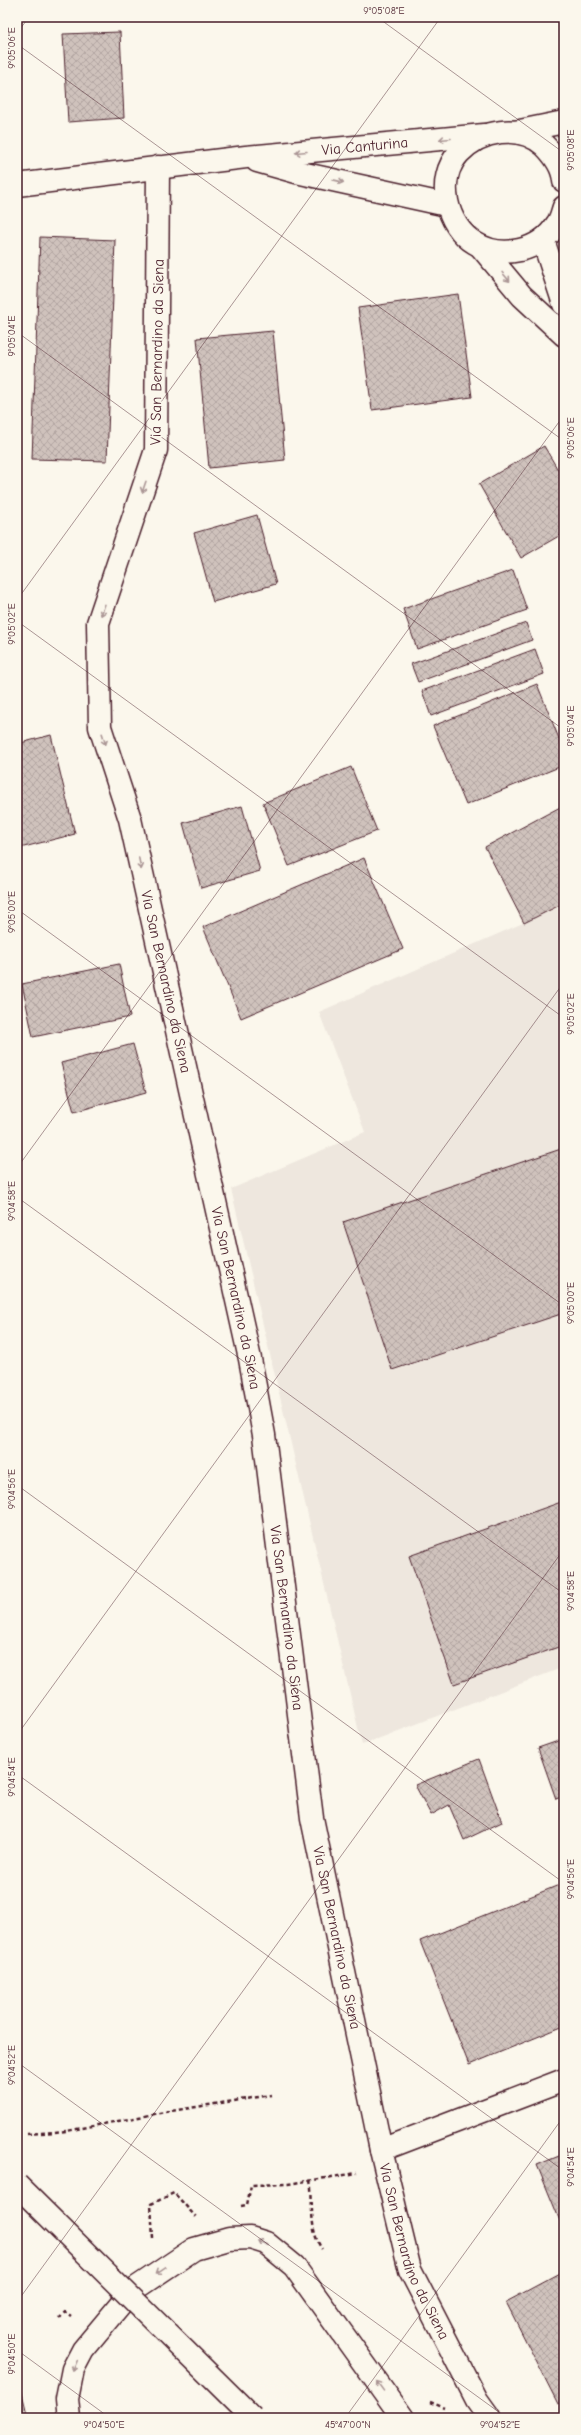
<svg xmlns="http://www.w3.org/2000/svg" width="581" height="2435" font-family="'Comic Neue',sans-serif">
	<defs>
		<pattern id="building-cross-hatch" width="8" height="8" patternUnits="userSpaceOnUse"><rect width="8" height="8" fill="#cfc2bc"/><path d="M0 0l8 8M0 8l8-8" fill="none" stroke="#b3a6a2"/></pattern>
	</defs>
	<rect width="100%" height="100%" fill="#fbf7ec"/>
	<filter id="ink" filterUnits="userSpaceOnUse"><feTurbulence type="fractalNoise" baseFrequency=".025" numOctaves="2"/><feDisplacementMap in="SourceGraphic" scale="8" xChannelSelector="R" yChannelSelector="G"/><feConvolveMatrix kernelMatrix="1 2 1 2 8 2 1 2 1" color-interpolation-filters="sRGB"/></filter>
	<g filter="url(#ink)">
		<path fill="#eee7de" d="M564,905V1667L362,1745L231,1189L365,1132L319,1012Z"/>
		<path fill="url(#building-cross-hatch)" stroke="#4a1f2b" d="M120,32L124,118L68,122L63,34Z
			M40,237L115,240L107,461L32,459Z
			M458,294L472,397L372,410L358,308Z
			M273,331L285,460L209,468L197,338Z
			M544,446L564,480V533L521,558L479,484Z
			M257,515L276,584L213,602L194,533Z
			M513,570L527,610L417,649L403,609Z
			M526,623L532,640L418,682L411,664Z
			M535,649L544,674L431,716L422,691Z
			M537,684L564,751V765L466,805L433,726Z
			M51,735L75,834L20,848L17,834V744Z
			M351,767L377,831L289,866L263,803Z
			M564,805V903L524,923L485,847Z
			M242,806L260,871L201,888L183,823Z
			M364,858L403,949L241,1018L203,927Z
			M119,964L130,1017L33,1037L22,984Z
			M133,1044L146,1092L74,1112L61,1063Z
			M564,1148V1313L392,1370L343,1222Z
			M564,1501V1645L454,1684L409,1556Z
			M564,1739V1796L556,1799L538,1748Z
			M479,1759L502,1822L464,1840L449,1805L431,1815L415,1785Z
			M564,1883V2026L469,2065L420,1941Z
			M564,2154V2220L560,2221L537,2165Z
			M564,2271V2401L558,2404L506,2302Z
			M17,2372L28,2418H17Z"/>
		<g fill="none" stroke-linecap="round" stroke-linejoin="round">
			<g stroke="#4a1f2b" stroke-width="25">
				<g id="minor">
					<path id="s1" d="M158,167L156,450L98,623L100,727L130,819L250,1359L264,1435L312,1818L381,2150L410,2270L477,2400L490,2418"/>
					<path d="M543,240L564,304"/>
					<path d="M481,247L522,296L564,335"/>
					<path d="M381,2150L564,2080"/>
					<path d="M69,2418L67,2399L73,2369L83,2350L133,2290L194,2249L229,2239L250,2238L266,2243L294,2266L403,2418"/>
				</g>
			</g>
			<g stroke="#4a1f2b" stroke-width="25">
				<g id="major">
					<path d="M515,132L564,122"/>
					<path d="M257,161L296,172L447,205"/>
					<path d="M564,181C563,166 554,155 544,145C519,123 481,130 459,153C435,179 446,226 475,243C502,260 540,251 557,224C561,219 562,212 564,207"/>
					<path id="s2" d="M17,185L246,157L484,135"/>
				</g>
			</g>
			<path stroke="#4a1f2b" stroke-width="2.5" stroke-dasharray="4 3" stroke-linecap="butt" d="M27,2134L67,2131L165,2112L271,2095
				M310,2180C314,2204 308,2229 322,2249
				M241,2206L247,2205L251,2185L288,2184L357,2173
				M153,2239L151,2204L174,2193L196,2217
				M59,2319L65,2312L71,2316
				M430,2402L445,2408"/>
			<use href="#minor" stroke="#fbf7ec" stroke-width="22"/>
			<use href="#major" stroke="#fbf7ec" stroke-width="22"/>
			<g stroke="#4a1f2b" stroke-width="25" stroke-linecap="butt">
				<path id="major-bridge" d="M17,2185L253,2418"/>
			</g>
			<use href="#major-bridge" stroke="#fbf7ec" stroke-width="22"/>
		</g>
		<defs><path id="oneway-shaft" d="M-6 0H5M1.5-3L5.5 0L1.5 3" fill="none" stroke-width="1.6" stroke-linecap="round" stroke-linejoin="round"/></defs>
		<g stroke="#ab9695">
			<use href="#oneway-shaft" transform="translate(445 139) rotate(175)"/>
			<use href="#oneway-shaft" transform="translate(301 152) rotate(175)"/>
			<use href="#oneway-shaft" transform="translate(338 181) rotate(13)"/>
			<use href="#oneway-shaft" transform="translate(506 277) rotate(50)"/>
			<use href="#oneway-shaft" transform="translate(144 487) rotate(109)"/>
			<use href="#oneway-shaft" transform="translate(103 610) rotate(109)"/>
			<use href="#oneway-shaft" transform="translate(104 739) rotate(72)"/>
			<use href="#oneway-shaft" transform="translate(140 864) rotate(78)"/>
			<use href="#oneway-shaft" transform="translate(263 2243) rotate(-156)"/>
			<use href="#oneway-shaft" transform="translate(161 2271) rotate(146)"/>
			<use href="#oneway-shaft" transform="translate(75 2366) rotate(113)"/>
			<use href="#oneway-shaft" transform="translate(380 2386) rotate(-126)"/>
		</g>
	</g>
	<path fill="none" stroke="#4a1f2b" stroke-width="1" stroke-opacity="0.45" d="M377,17L564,153M17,33L29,17M17,44L564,441M17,332L564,730M17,600L441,17M17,621L564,1018M17,909L564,1306M17,1168L564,415M17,1197L564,1594M17,1485L564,1883M17,1735L564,982M17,1774L564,2171M17,2062L507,2418M17,2302L564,1549M17,2350L110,2418M345,2418L564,2116"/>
	<g text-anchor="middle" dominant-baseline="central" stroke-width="3.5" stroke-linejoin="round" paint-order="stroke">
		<g font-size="15" fill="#4a1f2b" stroke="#fbf7ec">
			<text stroke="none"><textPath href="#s2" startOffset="350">Via Canturina</textPath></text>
			<text transform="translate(157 352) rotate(-89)">Via San Bernardino da Siena</text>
			<text stroke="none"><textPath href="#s1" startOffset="833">Via San Bernardino da Siena</textPath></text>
			<text stroke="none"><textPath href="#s1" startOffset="1157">Via San Bernardino da Siena</textPath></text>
			<text stroke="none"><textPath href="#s1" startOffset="1481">Via San Bernardino da Siena</textPath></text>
			<text stroke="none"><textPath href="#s1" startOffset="1805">Via San Bernardino da Siena</textPath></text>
			<text stroke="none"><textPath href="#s1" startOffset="2129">Via San Bernardino da Siena</textPath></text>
		</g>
	</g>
	<rect width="581" height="2435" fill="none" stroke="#fbf7ec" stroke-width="44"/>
	<rect x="22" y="22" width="537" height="2391" fill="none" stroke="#4a1f2b" stroke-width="1.5"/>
	<g font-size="10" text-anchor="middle" fill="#4a1f2b">
		<text x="384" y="14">9°05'08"E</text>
		<text transform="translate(11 48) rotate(-90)" y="4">9°05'06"E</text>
		<text transform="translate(570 150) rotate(-90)" y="4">9°05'08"E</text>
		<text transform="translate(11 336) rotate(-90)" y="4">9°05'04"E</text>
		<text transform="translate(570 438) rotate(-90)" y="4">9°05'06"E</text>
		<text transform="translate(11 624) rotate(-90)" y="4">9°05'02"E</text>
		<text transform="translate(570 726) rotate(-90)" y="4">9°05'04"E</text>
		<text transform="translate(11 912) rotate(-90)" y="4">9°05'00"E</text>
		<text transform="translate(570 1014) rotate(-90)" y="4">9°05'02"E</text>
		<text transform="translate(11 1201) rotate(-90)" y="4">9°04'58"E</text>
		<text transform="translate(570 1303) rotate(-90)" y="4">9°05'00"E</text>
		<text transform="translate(11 1489) rotate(-90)" y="4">9°04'56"E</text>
		<text transform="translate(570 1591) rotate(-90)" y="4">9°04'58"E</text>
		<text transform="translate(11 1777) rotate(-90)" y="4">9°04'54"E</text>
		<text transform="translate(570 1879) rotate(-90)" y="4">9°04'56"E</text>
		<text transform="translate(11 2065) rotate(-90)" y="4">9°04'52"E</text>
		<text transform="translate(570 2167) rotate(-90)" y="4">9°04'54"E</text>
		<text transform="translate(11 2354) rotate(-90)" y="4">9°04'50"E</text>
		<text x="104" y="2428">9°04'50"E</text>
		<text x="348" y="2428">45°47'00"N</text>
		<text x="500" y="2428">9°04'52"E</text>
	</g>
</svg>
